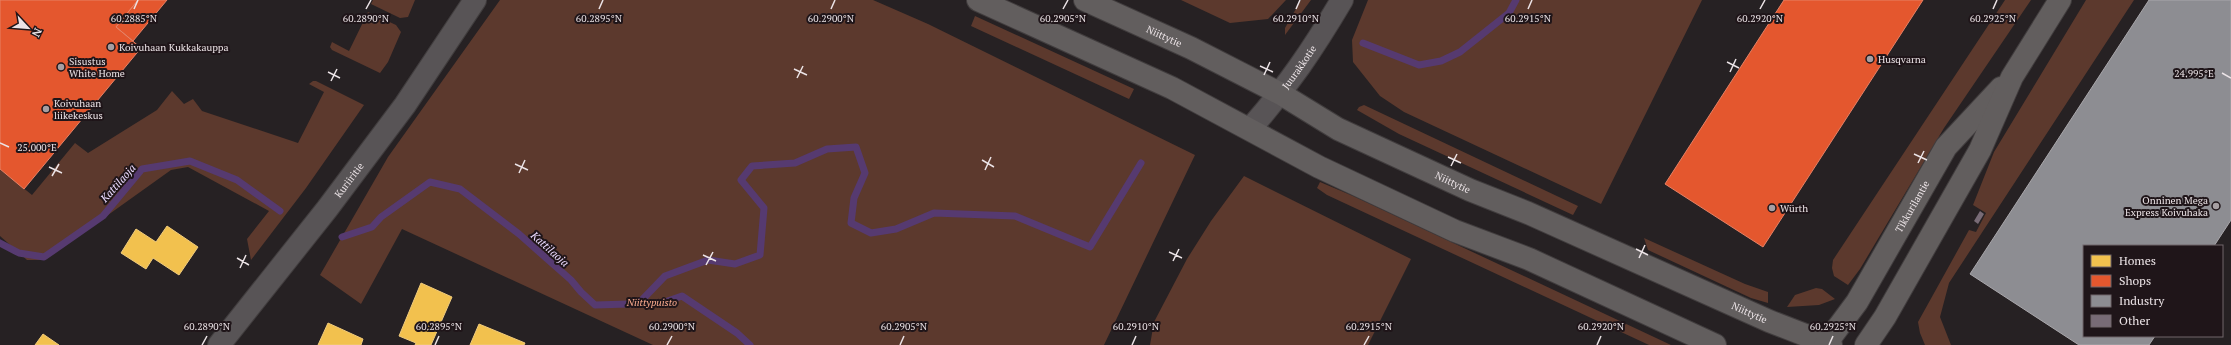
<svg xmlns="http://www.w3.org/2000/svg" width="2231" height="345" font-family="'PT Serif',serif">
	<rect width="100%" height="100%" fill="#262123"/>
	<path fill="#5c392d" d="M373,0H415L408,17L400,18L371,4Z
		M500,0H873L928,24L1195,155L1104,345H653L402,229L361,304L320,275L388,157Z
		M1181,0H1286L1268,19L1230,23Z
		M1301,0H1311L1285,35V28Z
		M1368,0H1702L1601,204L1404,112L1380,96L1353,62L1352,40Z
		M2005,0H2031L1944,128L1860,269L1848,285L1834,276L1832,268L1833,260Z
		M2086,0H2134L1949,283L1940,317L1951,345H1925L1920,333L1918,322L1969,230L1976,232L1986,213L1973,205L1994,152Z
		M368,12L396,25L401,32L388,62L380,73L332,50L330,47L332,42L349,51Z
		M975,16L1134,89L1129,99L971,26Z
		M316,81L364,105L306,188L251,260L247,239L269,211L188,167L171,170L45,260H27L0,236V169L32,195L75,143L88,153L157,110L172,91L184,104L193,99L202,111L298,143L324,92L309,84L313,81Z
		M1364,105L1578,206L1573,215L1399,134L1357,110L1359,107Z
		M1244,176L1411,259L1368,345H1150L1154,322L1187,259L1211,221Z
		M1320,182L1353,196L1671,345H1649L1327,195L1317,188Z
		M1644,238L1745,284L1768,292V303L1751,298L1648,250Z
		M1816,288L1822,289L1835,299L1819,305L1787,307L1795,295Z"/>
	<path fill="#f2c14e" stroke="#f0cb7c" d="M167,226L198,247L179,275L153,258L146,269L121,253L136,229L156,242Z
		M421,283L452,297L431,345H415L416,343L399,336Z
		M328,323L363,339L361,345H318Z
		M479,324L525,343L524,345H470Z
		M43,334L59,345H35Z"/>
	<path fill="#e4572e" stroke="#e68165" d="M0,0H138L116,27L141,48L24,189L0,169Z
		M138,0H167L133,41L116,27Z
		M1784,0H1923L1763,247L1665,184Z"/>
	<path fill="#8d8d92" stroke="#a9a7ab" d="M2149,0H2231V220L2214,246H2084V336H2155L2149,345H2079L1970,274Z"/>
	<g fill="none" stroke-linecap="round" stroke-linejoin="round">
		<path stroke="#563a70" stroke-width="7" d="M1363,43L1419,65L1441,61L1460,52L1509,13L1516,0
			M342,237L372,227L381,217L430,182L460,189L519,234L571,280L581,292L595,305L662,303L682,296L737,333L750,345
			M0,243L19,253L44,257L103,216L142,169L190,161L237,180L280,211
			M640,302L665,276L708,260L735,264L760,255L764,208L741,180L752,166L795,163L827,149L856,147L865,173L854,198L851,223L871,233L896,229L934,213L1015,216L1090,247L1141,163"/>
	</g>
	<path fill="#786b76" d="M1980,211L1984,214L1978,224L1974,221Z"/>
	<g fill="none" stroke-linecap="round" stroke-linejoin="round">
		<g stroke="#413d3e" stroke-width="24">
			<g id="minor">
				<path id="s1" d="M1250,129C1288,86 1313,49 1342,0"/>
				<path id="s2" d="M219,345L327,209L405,105L475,0"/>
			</g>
		</g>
		<g stroke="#413d3e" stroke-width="24">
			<g id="major">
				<path d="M978,0L1172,88L1319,167L1455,231L1529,259L1715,345"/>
				<path id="s3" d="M1085,0L1191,48L1281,94L1338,129L1470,190L1528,213L1769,321L1831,345"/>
				<path id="s4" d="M1825,345L1857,302L1946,147L2001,88"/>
				<path d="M1866,345L1885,317L1980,150L2012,77L2060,0"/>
			</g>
		</g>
		<use href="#minor" stroke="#585456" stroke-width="22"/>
		<use href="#major" stroke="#625e5e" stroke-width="22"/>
	</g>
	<path fill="none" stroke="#ebe3e6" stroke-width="1.5" d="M134,9L138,0M366,9L371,0M599,9L603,0M831,9L835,0M1063,9L1068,0M1296,9L1300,0M1528,9L1532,0M1760,9L1765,0M1993,9L1997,0M1727,62L1739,68M1260,66L1273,72M794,69L807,75M328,72L340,78M1730,72L1736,59M2222,73L2231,78M1264,75L1270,62M797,78L803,66M331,81L337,69M0,143L9,147M1914,154L1927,160M1448,157L1461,163M982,160L994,167M1918,163L1924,151M515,164L528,170M1451,166L1457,154M49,167L62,173M985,170L991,157M519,173L525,160M52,176L59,164M1636,249L1648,255M1169,252L1182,258M703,255L716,261M237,258L249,265M1639,258L1645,245M1173,261L1179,249M706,265L713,252M240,268L246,255M202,345L207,336M435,345L439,336M667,345L672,336M900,345L904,336M1132,345L1136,336M1364,345L1369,336M1597,345L1601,336M1829,345L1833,336"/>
	<g fill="#a69fa2" stroke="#1f1519" stroke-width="1.5">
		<circle cx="111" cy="47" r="4"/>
		<circle cx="1870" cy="59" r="4"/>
		<circle cx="61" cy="67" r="4"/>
		<circle cx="46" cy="109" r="4"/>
		<circle cx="2216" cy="206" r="4"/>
		<circle cx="1772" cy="208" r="4"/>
	</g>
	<g text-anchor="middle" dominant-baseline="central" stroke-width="4" stroke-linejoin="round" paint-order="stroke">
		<g font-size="10" fill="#ebe3e6" stroke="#1f1519">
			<text stroke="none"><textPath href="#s3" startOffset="87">Niittytie</textPath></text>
			<text stroke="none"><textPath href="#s1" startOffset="79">Juurakkotie</textPath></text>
			<text stroke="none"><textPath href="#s2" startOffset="210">Kuriiritie</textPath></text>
			<text stroke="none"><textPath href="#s3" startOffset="411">Niittytie</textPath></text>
			<text stroke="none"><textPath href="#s4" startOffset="164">Tikkurilantie</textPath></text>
			<text stroke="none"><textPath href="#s3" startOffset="735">Niittytie</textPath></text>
		</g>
		<g font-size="10" fill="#ebe3e6" stroke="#1f1519" text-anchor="start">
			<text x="119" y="47">Koivuhaan Kukkakauppa</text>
			<text x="1878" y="59">Husqvarna</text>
			<text x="69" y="61">Sisustus<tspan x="69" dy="12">White Home</tspan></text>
			<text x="54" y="103">Koivuhaan<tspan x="54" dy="12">liikekeskus</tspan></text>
			<text x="2208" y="200" text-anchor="end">Onninen Mega<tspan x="2208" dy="12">Express Koivuhaka</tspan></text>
			<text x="1780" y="208">Würth</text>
		</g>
		<g font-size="10" font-style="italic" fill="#fdac8f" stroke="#1f1519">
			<text x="652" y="302">Niittypuisto</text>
		</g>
		<g font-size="11" font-style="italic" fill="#ebdbff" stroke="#1f1519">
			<text transform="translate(118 183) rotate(-48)">Kattilaoja</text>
			<text transform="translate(550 249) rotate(42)">Kattilaoja</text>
		</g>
	</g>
	<g font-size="10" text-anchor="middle" fill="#ebe3e6" stroke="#1f1519" stroke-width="4" stroke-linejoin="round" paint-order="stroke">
		<text x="1063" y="22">60.2905°N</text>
		<text x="1993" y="22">60.2925°N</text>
		<text x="134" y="22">60.2885°N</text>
		<text x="366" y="22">60.2890°N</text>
		<text x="599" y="22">60.2895°N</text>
		<text x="831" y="22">60.2900°N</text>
		<text x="1296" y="22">60.2910°N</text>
		<text x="1528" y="22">60.2915°N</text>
		<text x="1760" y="22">60.2920°N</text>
		<text x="2194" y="77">24.995°E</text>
		<text x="37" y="151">25.000°E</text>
		<text x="207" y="330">60.2890°N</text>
		<text x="439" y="330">60.2895°N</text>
		<text x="672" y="330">60.2900°N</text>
		<text x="904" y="330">60.2905°N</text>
		<text x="1136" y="330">60.2910°N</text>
		<text x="1369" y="330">60.2915°N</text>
		<text x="1601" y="330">60.2920°N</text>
		<text x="1833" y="330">60.2925°N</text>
	</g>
	<rect x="2083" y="245" width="140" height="92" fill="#1f1519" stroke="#71676b"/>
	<rect x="2091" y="255" width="20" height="12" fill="#f2c14e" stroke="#71676b"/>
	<text x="2119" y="265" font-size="12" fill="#ebe3e6">Homes</text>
	<rect x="2091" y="275" width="20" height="12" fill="#e4572e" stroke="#71676b"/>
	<text x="2119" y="285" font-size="12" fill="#ebe3e6">Shops</text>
	<rect x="2091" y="295" width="20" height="12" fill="#8d8d92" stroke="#71676b"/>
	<text x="2119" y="305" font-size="12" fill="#ebe3e6">Industry</text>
	<rect x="2091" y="315" width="20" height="12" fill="#786b76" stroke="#71676b"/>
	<text x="2119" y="325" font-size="12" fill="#ebe3e6">Other</text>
	<g transform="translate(28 28) rotate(116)" stroke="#1f1519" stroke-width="3" paint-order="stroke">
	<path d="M0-3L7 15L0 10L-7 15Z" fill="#ebe3e6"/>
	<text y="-6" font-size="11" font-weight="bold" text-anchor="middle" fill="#ebe3e6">N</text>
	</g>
</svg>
